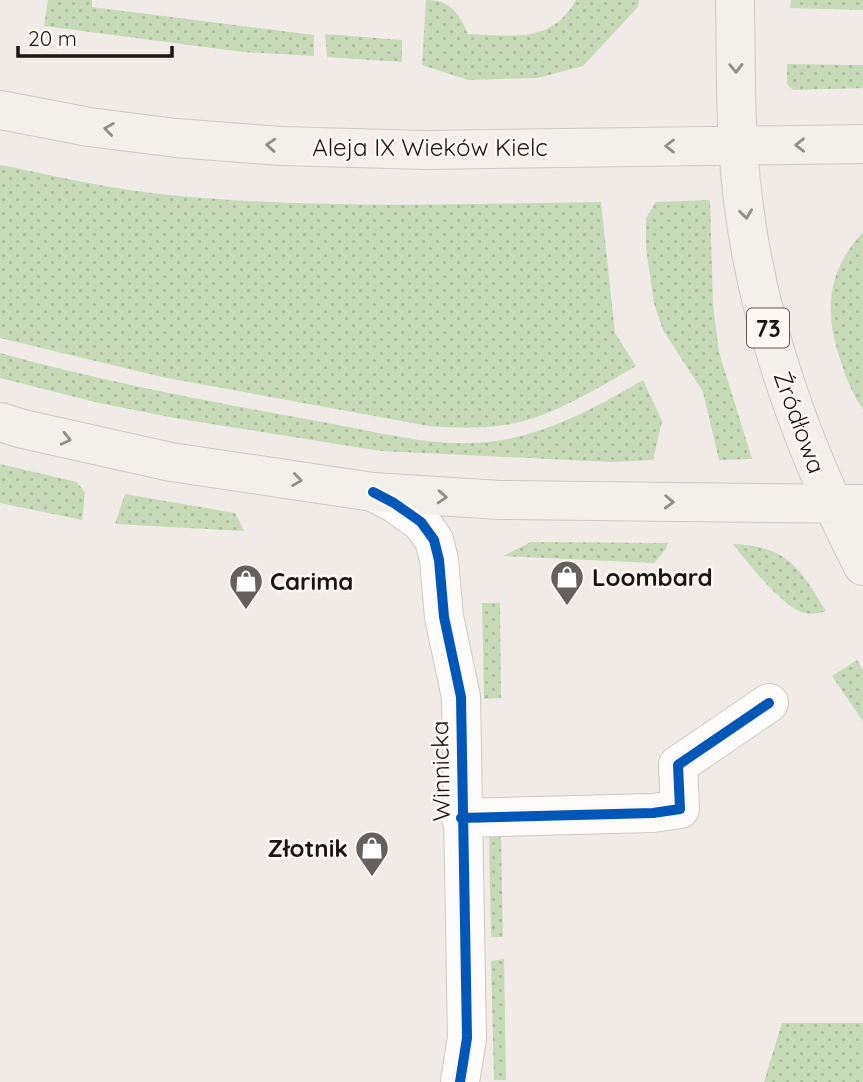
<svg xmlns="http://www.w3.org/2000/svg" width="863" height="1082" font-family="Quicksand,sans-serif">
	<defs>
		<pattern id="grass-dots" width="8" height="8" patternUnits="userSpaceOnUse" patternTransform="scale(1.75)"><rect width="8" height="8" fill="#c7dab8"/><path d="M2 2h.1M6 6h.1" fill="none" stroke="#aaba9d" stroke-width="1.8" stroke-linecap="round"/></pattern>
	</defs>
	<rect width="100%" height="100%" fill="#f0ebe7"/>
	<path fill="url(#grass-dots)" d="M48,0H92V7L314,35V56L243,52L44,26Z
		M426,0C450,0 459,13 468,34C511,35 551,45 576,0H639L638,7L583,66L538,78L468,80L422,65Z
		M791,0H863V10L790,8Z
		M325,34L402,40V62L327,57Z
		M787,64L863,65V88L793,90L787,84Z
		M0,165C51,175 101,187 152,193C302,210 451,204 601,202L615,333L636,366C600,387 553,416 511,424C484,429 456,428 429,426L162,377L0,338Z
		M710,200L713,305L719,352L752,459L719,460L703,392L663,330L654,304L646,247V218L656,202Z
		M863,232V409C853,396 847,380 842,365C824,314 825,274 863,232Z
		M0,353C108,383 217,403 328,423C382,433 440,449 496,441C547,434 599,406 643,380L662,421L653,460L611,462L381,451L180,419L99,403L0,378Z
		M0,464L77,482L85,493L82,520L0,503Z
		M125,494L235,513L244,531L115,524Z
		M531,542L668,543L666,549L654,563L503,556Z
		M733,544C788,546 799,568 826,611C817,614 808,615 799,611C781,604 745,560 733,544Z
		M482,603H500L501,698L484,699Z
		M857,660L863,670V721L832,676Z
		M489,837H501L503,937H491Z
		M504,959L506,1080H494L491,961Z
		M782,1023H863V1082H764Z"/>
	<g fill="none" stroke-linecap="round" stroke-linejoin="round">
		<g stroke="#ccc8c4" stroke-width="40">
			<path id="minor" d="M373,492L394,503L421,522L434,540L439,560L444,617L461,697L467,1038L460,1082
				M461,818L653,813L680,809L678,765L769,703"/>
		</g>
		<g stroke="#cbc9c7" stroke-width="40">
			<path id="major" d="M735,0C736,48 735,96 738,144C746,291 796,436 863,566
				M0,110L89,127L176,138L281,146L425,150L863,144
				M0,422L23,429L171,462L373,492L500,500L863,504"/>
		</g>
		<use href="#minor" stroke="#fdfcfb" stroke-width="38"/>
		<use href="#major" stroke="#f3efe9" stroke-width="38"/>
		<g stroke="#fef8f4" stroke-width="15">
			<path id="cycleway" d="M373,492L394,503L421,522L434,540L439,560L444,617L461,697L467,1038L460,1082
				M461,818L653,813L680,809L678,765L769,703"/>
		</g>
		<use href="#cycleway" stroke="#0057b8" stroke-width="10"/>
	</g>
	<defs><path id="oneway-chevron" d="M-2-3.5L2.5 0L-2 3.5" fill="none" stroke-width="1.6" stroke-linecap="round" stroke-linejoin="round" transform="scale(1.75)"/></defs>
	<g stroke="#918d89">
		<use href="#oneway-chevron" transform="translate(736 68) rotate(89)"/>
		<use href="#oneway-chevron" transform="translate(109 129) rotate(-172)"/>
		<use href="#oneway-chevron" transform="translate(271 145) rotate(-176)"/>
		<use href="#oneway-chevron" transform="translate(800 145) rotate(179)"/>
		<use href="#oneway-chevron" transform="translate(670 146) rotate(-180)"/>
		<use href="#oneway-chevron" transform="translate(746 214) rotate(83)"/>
		<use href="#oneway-chevron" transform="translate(66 439) rotate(13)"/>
		<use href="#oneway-chevron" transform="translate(297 480) rotate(8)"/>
		<use href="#oneway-chevron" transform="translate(442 497) rotate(4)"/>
		<use href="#oneway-chevron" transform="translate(669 502) rotate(2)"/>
	</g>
	<defs>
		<g id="shop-pin" transform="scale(1.75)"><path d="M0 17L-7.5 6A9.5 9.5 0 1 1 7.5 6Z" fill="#64605d" stroke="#fef8f4"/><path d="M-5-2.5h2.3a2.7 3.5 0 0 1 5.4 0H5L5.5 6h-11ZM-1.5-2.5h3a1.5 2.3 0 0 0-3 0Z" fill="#fff"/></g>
	</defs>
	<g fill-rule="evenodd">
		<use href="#shop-pin" x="567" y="577"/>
		<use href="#shop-pin" x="246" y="581"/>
		<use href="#shop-pin" x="372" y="848"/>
	</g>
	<g text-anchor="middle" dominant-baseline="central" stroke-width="5" stroke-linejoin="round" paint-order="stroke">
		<rect fill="#fef8f4" stroke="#5e5956" stroke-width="2" x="747" y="308.5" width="42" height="39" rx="5"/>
		<g font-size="23" font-weight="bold" fill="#191513">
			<text x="768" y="328">73</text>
		</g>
		<g font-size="24" fill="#191513" stroke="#fef8f4">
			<text x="430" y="147">Aleja IX Wieków Kielc</text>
			<text transform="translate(800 422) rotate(70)">Źródłowa</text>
			<text transform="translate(440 771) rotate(-91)">Winnicka</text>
		</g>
		<g font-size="24" font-weight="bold" fill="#191513" stroke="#fef8f4" text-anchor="start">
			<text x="592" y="577">Loombard</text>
			<text x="270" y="581">Carima</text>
			<text x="348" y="848" text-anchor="end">Złotnik</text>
		</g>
	</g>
	<path d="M18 46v10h154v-10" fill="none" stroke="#191513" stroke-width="3.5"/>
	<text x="28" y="46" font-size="21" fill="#191513" stroke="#fef8f4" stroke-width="5" paint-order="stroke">20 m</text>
</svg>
